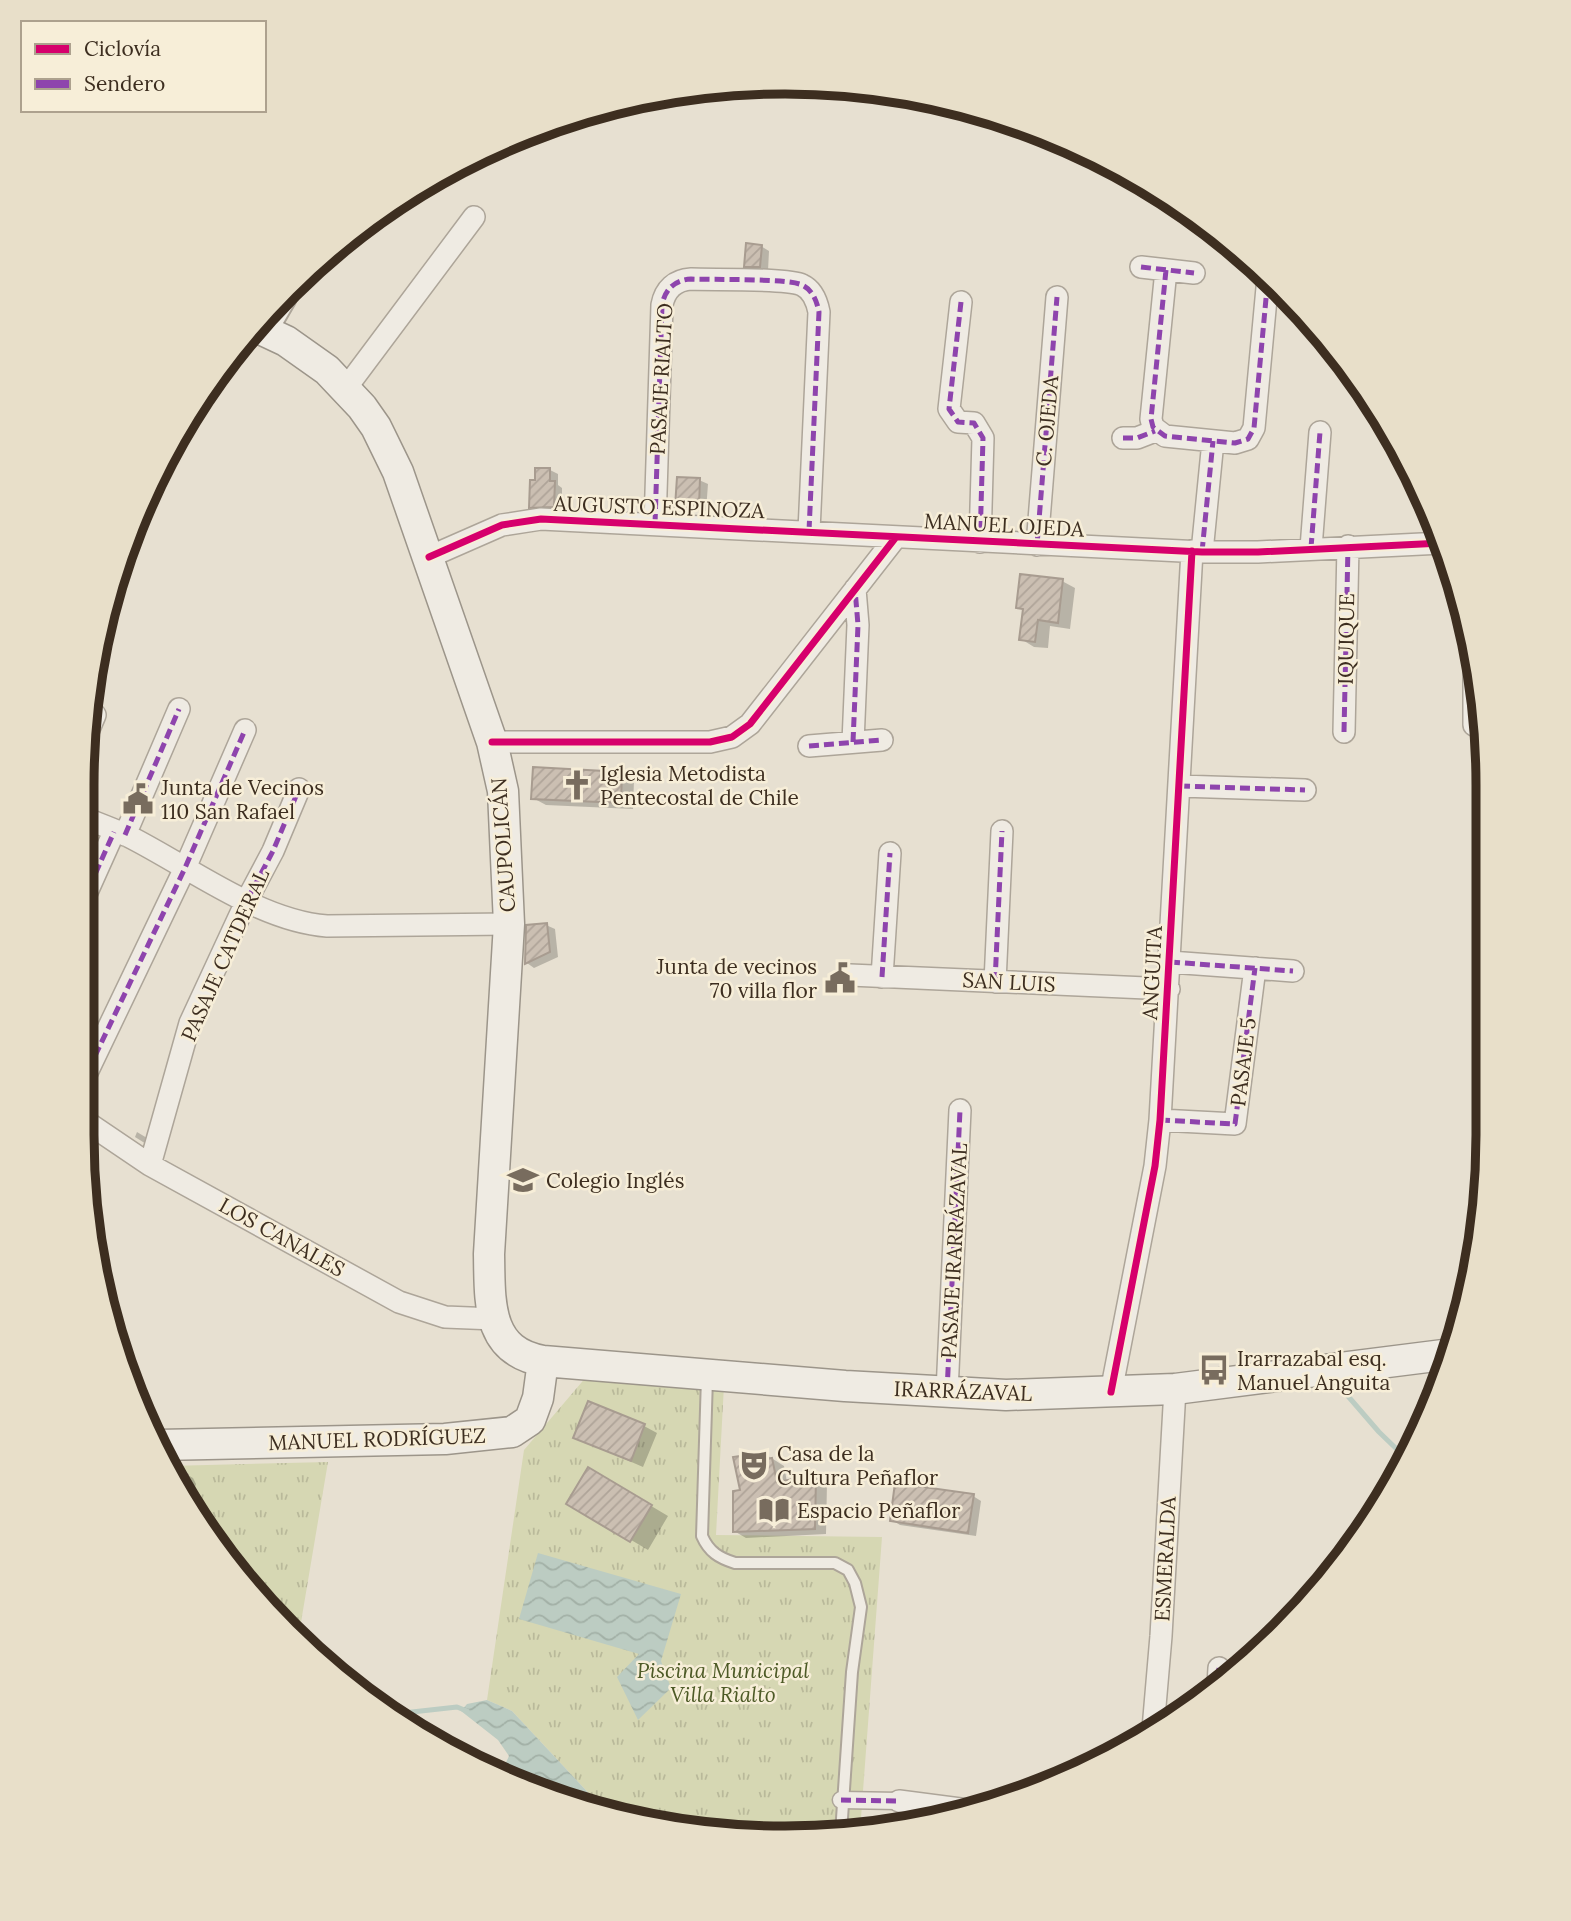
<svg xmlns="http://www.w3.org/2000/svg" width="1571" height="1921" font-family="Lora,serif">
	<defs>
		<pattern id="grass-tufts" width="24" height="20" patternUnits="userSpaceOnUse" patternTransform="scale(1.75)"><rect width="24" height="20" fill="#d6d7b3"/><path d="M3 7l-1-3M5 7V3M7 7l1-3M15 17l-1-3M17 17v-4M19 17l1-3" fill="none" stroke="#b9b99a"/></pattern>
		<pattern id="water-waves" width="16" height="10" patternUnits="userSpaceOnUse" patternTransform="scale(1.75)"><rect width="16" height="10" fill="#bcccc2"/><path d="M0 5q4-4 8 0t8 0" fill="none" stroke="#a2b0a6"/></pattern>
		<pattern id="building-hatch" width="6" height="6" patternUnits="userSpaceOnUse" patternTransform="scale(1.75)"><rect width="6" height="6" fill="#cbbfb2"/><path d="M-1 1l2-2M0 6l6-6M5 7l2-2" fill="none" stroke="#afa499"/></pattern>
	</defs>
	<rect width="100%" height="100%" fill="#e7e0d1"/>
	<path fill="url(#grass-tufts)" d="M587,1376L724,1385L716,1535L882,1537L860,1831L785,1839L609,1815L512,1711L487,1700L524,1450Z
		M328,1462L298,1640L288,1632L176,1487L168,1466Z"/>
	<path fill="url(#water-waves)" d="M538,1553L681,1594L661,1661L671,1688L638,1720L617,1677L639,1654L519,1619Z
		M487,1700L512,1711L609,1815L503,1773L502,1771L509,1756L498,1740L461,1711L467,1704Z"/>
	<path fill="#0003" d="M761,246L769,251L768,271L754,270L746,266Z
		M550,470L558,474V485L562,488V510L539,511L531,507Z
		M699,480L708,484L706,511H685L677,506Z
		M1062,581L1075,588L1070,629L1050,626L1048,648L1034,647L1021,639L1024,611L1018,607Z
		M622,773L634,780L633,809L546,805L533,798Z
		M546,925L555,929L558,957L534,968L527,963L526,960Z
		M137,1132L152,1141L151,1147L135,1137Z
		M644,1426L657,1433L643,1467L576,1438Z
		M765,1454L784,1466L787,1482L816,1477L827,1483L826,1534L746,1538L734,1531L742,1491Z
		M177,1469L193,1478L196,1484L193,1494L183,1496L181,1493L194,1490L193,1486L178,1490Z
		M589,1469L668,1516L648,1550L569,1503Z
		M973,1496L981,1501L976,1536L900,1525L892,1520Z"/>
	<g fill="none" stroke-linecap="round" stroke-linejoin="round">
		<path stroke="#bcccc2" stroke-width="5" d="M1347,1395L1379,1432L1408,1460
			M394,1714L457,1707L467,1711"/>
	</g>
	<path fill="url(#building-hatch)" stroke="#a89c90" stroke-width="2" d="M746,243L762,245L760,267H744Z
		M535,468H550V481H555L554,507L529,508L530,480H535Z
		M677,477L700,478L699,508L675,507Z
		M1020,574L1063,579L1058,623L1038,620L1035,642L1019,640L1023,609L1016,608Z
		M533,767L622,772L621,803L531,799Z
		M547,923L550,952L525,964L526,925Z
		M588,1401L645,1424L631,1461L573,1438Z
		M765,1452L767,1459L772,1458L777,1482L816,1475L815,1529L733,1532V1491L740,1490L733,1457Z
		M167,1464L182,1469L188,1475L189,1483L183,1496L176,1487Z
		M588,1467L652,1505L630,1542L566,1504Z
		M895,1483L974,1494L968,1533L890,1521Z"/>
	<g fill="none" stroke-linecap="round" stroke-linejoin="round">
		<g stroke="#ada599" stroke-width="14">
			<path id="service" d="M707,1378L702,1536C709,1552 719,1558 735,1563H835L848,1570L855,1583L861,1607L852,1672L841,1833"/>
		</g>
		<g stroke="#ada599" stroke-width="19">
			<path id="pedestrian" d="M841,1800L899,1801"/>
		</g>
		<g stroke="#ada599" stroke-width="24">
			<path id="minor" d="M1141,267L1194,273
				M1166,270L1151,419L1153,427L1165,436L1235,443L1248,439L1254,428L1268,277
				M961,302L949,409L958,422L974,423L983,438L980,542
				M346,388L474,217
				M1123,438H1137L1155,431
				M655,524L662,305C665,289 675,280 691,279C712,280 788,278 802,285C813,290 817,302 819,312L809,531
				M1037,545L1057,297
				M1311,548L1320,432
				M1202,552L1213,441
				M429,557L502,525L541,519L1202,552H1258L1442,543
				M1474,725V662
				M1344,732L1348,546
				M84,741L95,715
				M492,742H710L732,737L750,724L896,537
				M853,742L858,625L855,589
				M809,746L882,740
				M1180,786L1305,790
				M83,817C98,824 114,829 128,836C188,866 259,921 327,926L509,924
				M125,835L179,709
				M83,901L114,832
				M1170,962L1293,971
				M850,975L1169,989
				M882,977L890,853
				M995,982L1002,831
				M82,1083L185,868L245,730
				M82,1119L150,1165L399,1302L445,1317L495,1319
				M1160,1120L1235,1124L1255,968
				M150,1165L190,1023L247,900L273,851L299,789
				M947,1392L960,1110
				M1111,1392L1155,1166L1160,1120L1192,551
				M1218,1685L1219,1668
				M1153,1729L1161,1636L1175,1389
				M899,1801L968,1810"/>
		</g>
		<g stroke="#ada599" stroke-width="30">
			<path id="tertiary" d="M264,330L283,297"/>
		</g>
		<g stroke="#9c958a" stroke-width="33">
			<path id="secondary" d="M254,326L286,341L327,370L362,407L376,427L398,472L492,742L503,791L509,924L489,1254C490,1301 486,1351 543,1361L845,1386L1006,1395L1175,1389L1451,1354
				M159,1445L445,1439L512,1432L530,1420L538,1398L543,1361"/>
		</g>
		<use href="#service" stroke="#efebe3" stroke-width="10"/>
		<use href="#pedestrian" stroke="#efebe3" stroke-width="16"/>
		<use href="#minor" stroke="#efebe3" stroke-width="21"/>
		<use href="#tertiary" stroke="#efebe3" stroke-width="26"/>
		<use href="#secondary" stroke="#efebe3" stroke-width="30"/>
		<path stroke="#8e44ad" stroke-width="5" stroke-dasharray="10 5" stroke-linecap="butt" d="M1141,267L1194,273
			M1166,270L1151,419L1153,427L1165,436L1235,443L1248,439L1254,428L1268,277
			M961,302L949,409L958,422L974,423L983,438L980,542
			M1123,438H1137L1155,431
			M655,524L662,305C665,289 675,280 691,279C712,280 788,278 802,285C813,290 817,302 819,312L809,531
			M1037,545L1057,297
			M1311,548L1320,432
			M1202,552L1213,441
			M1474,725V662
			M1344,732L1348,546
			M84,741L95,715
			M853,742L858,625L855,589
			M809,746L882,740
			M1180,786L1305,790
			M125,835L179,709
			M247,900L273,851L299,789
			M83,901L114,832
			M1170,962L1293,971
			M882,977L890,853
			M995,982L1002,831
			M82,1083L185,868L245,730
			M1160,1120L1235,1124L1255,968
			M947,1392L960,1110
			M1218,1685L1219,1668
			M841,1800L899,1801"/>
		<g stroke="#f7eed8" stroke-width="11">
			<path id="cycleway" d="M429,557L502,525L541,519L1202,552H1258L1442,543
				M492,742H710L732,737L750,724L896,537
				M1111,1392L1155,1166L1160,1120L1192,551"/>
		</g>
		<use href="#cycleway" stroke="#d6006c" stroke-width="7"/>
	</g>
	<defs>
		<g id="church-bare" transform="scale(2.415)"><path d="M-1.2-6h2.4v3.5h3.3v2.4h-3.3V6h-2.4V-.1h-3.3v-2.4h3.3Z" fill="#786c5e" stroke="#f7eed8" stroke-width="2.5" paint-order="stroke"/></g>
		<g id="civic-bare" transform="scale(2.415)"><path d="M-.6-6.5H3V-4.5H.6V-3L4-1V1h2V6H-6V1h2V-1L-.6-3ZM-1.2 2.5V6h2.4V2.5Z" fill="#786c5e" stroke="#f7eed8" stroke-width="2.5" paint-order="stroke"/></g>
		<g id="school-bare" transform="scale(2.415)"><path d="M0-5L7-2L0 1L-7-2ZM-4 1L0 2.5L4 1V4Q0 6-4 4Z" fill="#786c5e" stroke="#f7eed8" stroke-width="2.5" paint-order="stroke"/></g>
		<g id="bus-bare" transform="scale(2.415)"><path d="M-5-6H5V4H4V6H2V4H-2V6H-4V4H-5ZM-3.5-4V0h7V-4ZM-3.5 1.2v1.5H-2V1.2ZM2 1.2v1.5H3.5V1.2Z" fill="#786c5e" stroke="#f7eed8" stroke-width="2.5" paint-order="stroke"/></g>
		<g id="theatre-bare" transform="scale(2.415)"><path d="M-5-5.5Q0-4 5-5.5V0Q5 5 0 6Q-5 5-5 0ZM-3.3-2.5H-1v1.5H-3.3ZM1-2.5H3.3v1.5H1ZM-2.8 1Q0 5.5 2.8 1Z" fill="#786c5e" stroke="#f7eed8" stroke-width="2.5" paint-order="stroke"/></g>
		<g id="library-bare" transform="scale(2.415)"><path d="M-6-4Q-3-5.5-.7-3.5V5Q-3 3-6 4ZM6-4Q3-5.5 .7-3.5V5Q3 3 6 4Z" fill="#786c5e" stroke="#f7eed8" stroke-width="2.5" paint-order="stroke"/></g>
	</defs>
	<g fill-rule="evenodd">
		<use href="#church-bare" x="577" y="785"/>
		<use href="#civic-bare" x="138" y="799"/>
		<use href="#civic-bare" x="840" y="978"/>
		<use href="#school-bare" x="523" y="1180"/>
		<use href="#bus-bare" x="1214" y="1370"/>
		<use href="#theatre-bare" x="754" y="1465"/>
		<use href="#library-bare" x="774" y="1510"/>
	</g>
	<g text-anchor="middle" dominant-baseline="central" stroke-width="5" stroke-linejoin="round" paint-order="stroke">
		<g font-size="21" fill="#3d2e20" stroke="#f7eed8">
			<text transform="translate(661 379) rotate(-87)">PASAJE RIALTO</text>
			<text transform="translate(1047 421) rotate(-85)">C. OJEDA</text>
			<text transform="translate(659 507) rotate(2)">AUGUSTO ESPINOZA</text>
			<text transform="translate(1004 525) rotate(3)">MANUEL OJEDA</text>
			<text transform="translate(1346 639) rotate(-89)">IQUIQUE</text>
			<text transform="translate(503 845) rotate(-94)">CAUPOLICÁN</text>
			<text transform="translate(225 955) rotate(-66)">PASAJE CATDERAL</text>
			<text transform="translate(1152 973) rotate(-87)">ANGUITA</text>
			<text transform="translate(1009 982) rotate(3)">SAN LUIS</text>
			<text transform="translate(1243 1062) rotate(-83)">PASAJE 5</text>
			<text transform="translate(282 1237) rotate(29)">LOS CANALES</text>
			<text transform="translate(954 1251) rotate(-87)">PASAJE IRARRÁZAVAL</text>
			<text transform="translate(963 1391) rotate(2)">IRARRÁZAVAL</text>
			<text transform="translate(377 1439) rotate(-2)">MANUEL RODRÍGUEZ</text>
			<text transform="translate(1165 1559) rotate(-87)">ESMERALDA</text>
		</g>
		<g font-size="21" fill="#3d2e20" stroke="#f7eed8" text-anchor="start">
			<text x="600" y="773">Iglesia Metodista<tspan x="600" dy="24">Pentecostal de Chile</tspan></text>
			<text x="161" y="787">Junta de Vecinos<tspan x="161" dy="24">110 San Rafael</tspan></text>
			<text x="817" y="966" text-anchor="end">Junta de vecinos<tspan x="817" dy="24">70 villa flor</tspan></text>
			<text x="546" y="1180">Colegio Inglés</text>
			<text x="1237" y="1358">Irarrazabal esq.<tspan x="1237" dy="24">Manuel Anguita</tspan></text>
			<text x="777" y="1453">Casa de la<tspan x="777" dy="24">Cultura Peñaflor</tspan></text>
			<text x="797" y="1510">Espacio Peñaflor</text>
		</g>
		<g font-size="21" font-style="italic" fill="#4d5a26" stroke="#f7eed8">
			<text x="723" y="1670">Piscina Municipal<tspan x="723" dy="24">Villa Rialto</tspan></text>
		</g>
	</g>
	<path d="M0 0H1571V1921H0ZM785 94H785A691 691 0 0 1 1476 785V1135A691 691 0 0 1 785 1826H785A691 691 0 0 1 94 1135V785A691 691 0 0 1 785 94Z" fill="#e8dfc9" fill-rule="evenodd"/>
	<path fill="none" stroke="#3d2e20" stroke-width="9" d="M785 94H785A691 691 0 0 1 1476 785V1135A691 691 0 0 1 785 1826H785A691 691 0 0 1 94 1135V785A691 691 0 0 1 785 94Z"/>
	<rect x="21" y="21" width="245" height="91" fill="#f7eed8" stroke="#ada18e" stroke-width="2"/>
	<rect x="35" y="44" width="35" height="10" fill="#d6006c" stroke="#ada18e" stroke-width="2"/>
	<text x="84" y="56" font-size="21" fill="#3d2e20">Ciclovía</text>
	<rect x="35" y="79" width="35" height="10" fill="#8e44ad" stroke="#ada18e" stroke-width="2"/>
	<text x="84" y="91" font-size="21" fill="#3d2e20">Sendero</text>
</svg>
